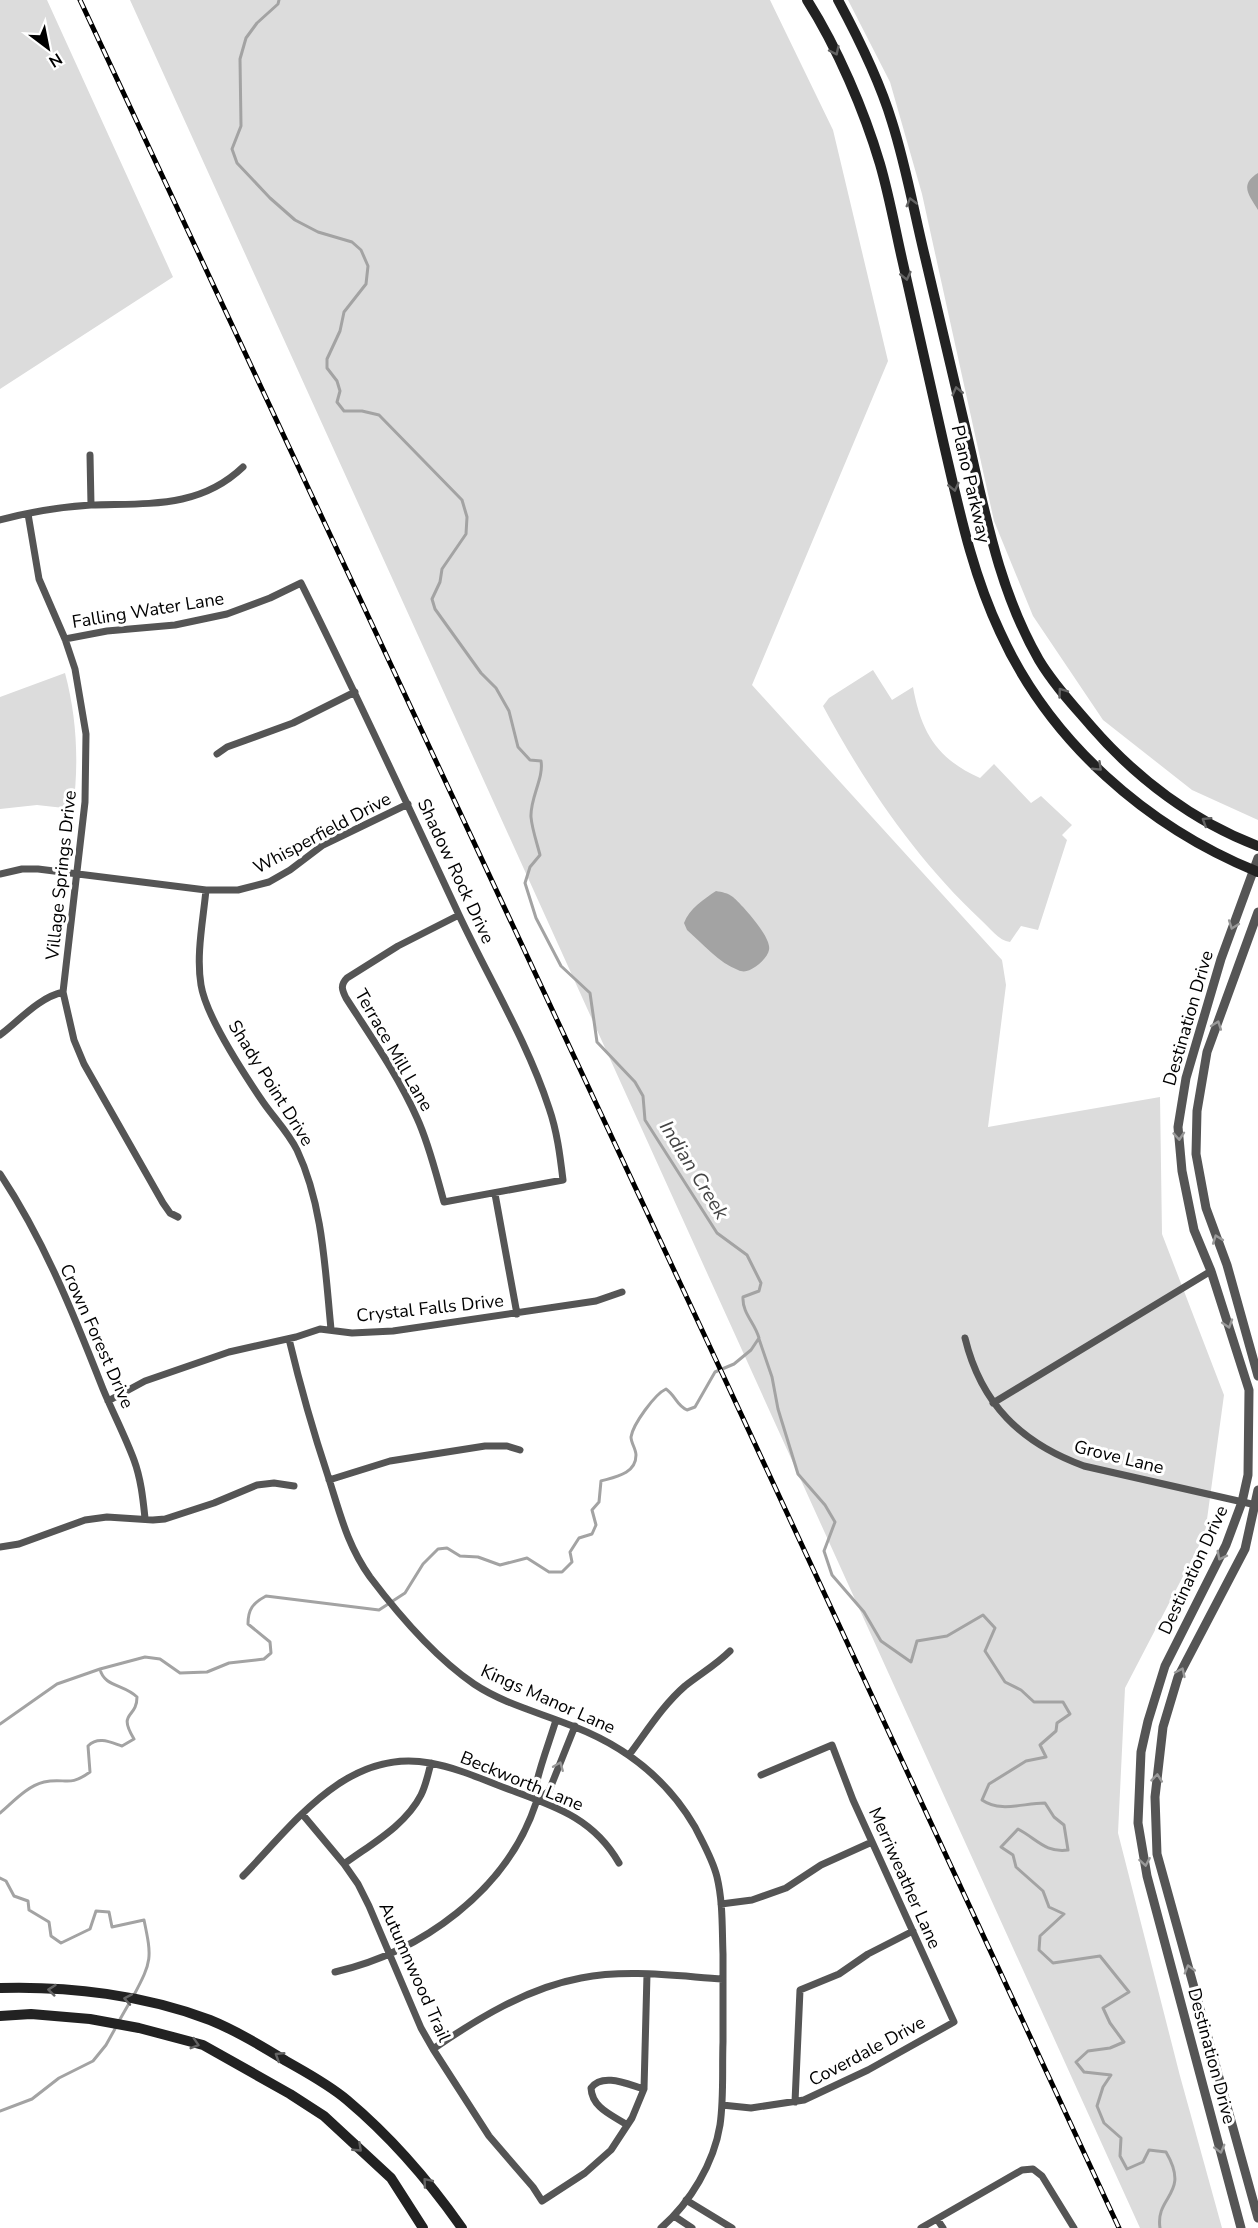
<svg xmlns="http://www.w3.org/2000/svg" width="1258" height="2228" font-family="'Nunito Sans',sans-serif">
	<rect width="100%" height="100%" fill="#fff"/>
	<path fill="#dcdcdc" d="M0,0H47L173,277L0,389Z
		M130,0H770L833,130L888,361L752,685L1002,960L1006,985L988,1127L1160,1097L1162,1234L1224,1395L1205,1534L1125,1688L1118,1833L1180,2076L1222,2228H1140Z
		M848,0H1258V820L1192,790L1103,720L1033,616L994,521L922,194L890,82Z
		M873,670L892,700L913,687C921,732 937,759 980,778L994,764L1031,803L1041,796L1072,825L1062,835L1067,840L1038,930L1021,926L1010,942C999,941 989,927 981,920C915,858 865,784 823,706L829,698Z
		M65,673C77,718 79,763 73,809L37,805L0,809V697Z"/>
	<path fill="#a3a3a3" d="M1258,173V210C1249,195 1239,185 1258,173Z
		M716,891C722,892 728,893 733,897C742,905 772,937 769,950C768,956 760,964 755,967C749,971 744,973 738,970C719,963 702,943 687,930L684,923C689,909 704,899 716,891Z"/>
	<g fill="none" stroke-linecap="round" stroke-linejoin="round">
		<path stroke="#a3a3a3" stroke-width="3" d="M759,1339L772,1377L778,1409L798,1474L825,1505L835,1522L824,1551L832,1575L864,1612L881,1641L911,1662L917,1641L947,1636L983,1615L995,1628L985,1651L1005,1682L1021,1690L1034,1702H1063L1070,1714L1057,1723L1056,1731L1040,1745L1046,1757L1026,1761L989,1784L982,1800C1001,1813 1023,1803 1045,1803L1054,1817L1064,1825L1068,1850C1045,1853 1037,1839 1018,1829L1001,1847L1013,1855L1016,1867L1043,1891L1049,1907L1064,1914L1040,1936L1039,1950L1053,1963L1100,1956L1129,1992L1103,2008L1110,2023L1124,2042L1110,2048L1088,2051L1076,2062L1084,2072L1111,2075L1103,2087L1097,2106L1104,2123L1121,2138L1120,2156L1127,2169L1143,2162L1149,2150L1166,2152C1191,2195 1155,2195 1160,2228
			M0,1724L57,1684L100,1669L145,1657L160,1659L180,1673L207,1672L229,1663L264,1659L271,1653L270,1642L248,1624C248,1609 253,1603 266,1596L379,1610L405,1593L423,1564L438,1549L447,1548L460,1556L478,1557L500,1565L527,1558L549,1572H562L572,1562L570,1552L579,1538L592,1534L596,1525L592,1510L599,1502L601,1481C615,1477 636,1474 636,1455C636,1449 631,1443 631,1437C633,1424 655,1394 666,1389C676,1396 676,1405 687,1410L695,1407L715,1372L734,1364L751,1350L759,1338C755,1323 742,1313 743,1297L759,1291L761,1283L747,1255L717,1233L645,1120L643,1096L635,1082L597,1042L590,993L561,966L536,918L525,883L530,867L540,855C537,843 532,829 531,817C530,798 544,778 541,761L530,760L518,747L509,711L496,688L481,673L435,609L432,599L440,582L442,569L466,534L467,517L462,500L379,415L362,411H344L337,402L340,391L337,381L327,368V359L340,331L344,312L366,284L368,266L361,250L352,242L318,232L295,220L270,198L237,163L232,149L241,126L240,59L246,38L257,23L278,4L279,0
			M0,1813C13,1802 27,1786 44,1782C66,1777 68,1788 90,1772L88,1746C98,1736 110,1742 122,1746L134,1739C117,1711 137,1719 137,1697C124,1684 104,1687 100,1669
			M0,1878L6,1881L14,1896L28,1901L29,1910L49,1922L51,1936L61,1943L90,1929L96,1911L109,1912L112,1927L144,1920C152,1958 152,1961 134,1995
			M119,2021L131,2000
			M0,2111L32,2099L59,2078L93,2061L106,2045L116,2027"/>
		<path stroke="#555" stroke-width="7" d="M90,455L91,505
			M28,514L39,579L65,639L75,669L86,734L85,802L63,992L74,1040L84,1064L163,1203L170,1213L178,1217
			M0,520C29,512 61,507 91,505C147,503 199,509 243,467
			M65,639L107,631L175,625L227,614L270,598L301,583C356,693 407,804 459,915C489,979 527,1041 549,1108C557,1131 560,1155 563,1180L444,1202C436,1174 429,1144 417,1118C398,1075 371,1037 346,998C342,990 340,985 347,978L398,946L459,915
			M217,754L227,747L293,723L355,692
			M0,874L22,869H38L206,890H238L269,882L290,870L323,845L408,804
			M206,890C203,921 196,955 201,985C206,1017 244,1074 263,1102C274,1118 288,1132 297,1150C323,1205 325,1269 331,1329
			M0,1035C20,1020 38,998 63,992
			M0,1174C44,1240 74,1315 103,1389C113,1413 125,1436 134,1460C141,1479 143,1499 145,1518
			M495,1194L517,1314
			M965,1338C981,1404 1021,1443 1084,1466L1256,1505
			M289,1339C300,1385 313,1431 328,1476C340,1513 347,1545 370,1577C398,1614 436,1658 474,1684C504,1704 541,1713 575,1727C626,1747 667,1779 695,1827C703,1843 713,1860 717,1877C723,1902 722,1928 723,1954C723,1983 723,2013 723,2042C722,2069 724,2098 720,2125C714,2163 690,2203 661,2228
			M108,1401L145,1381L229,1352L296,1337L320,1329L352,1333L393,1331L596,1301L622,1292
			M993,1403L1211,1271
			M329,1480L390,1461L485,1446H507L520,1450
			M0,1547L19,1544L85,1520L107,1517L153,1520L165,1519L214,1503L257,1485L274,1483L294,1486
			M629,1755C647,1731 663,1705 685,1686C700,1674 716,1665 730,1651
			M537,1800L549,1791L575,1726
			M303,1815L344,1864L358,1884L369,1906L421,2028L433,2049L489,2136L533,2187L542,2201L585,2173L611,2150L632,2118L644,2089L647,1974
			M344,1864C371,1844 405,1826 421,1795C426,1785 428,1774 431,1763
			M243,1876C293,1825 347,1747 430,1763C459,1768 488,1782 516,1792C560,1808 595,1821 619,1863
			M721,1904L752,1900L786,1888L821,1865L872,1842
			M335,1972C421,1952 507,1891 536,1803C538,1796 535,1788 537,1781C542,1760 550,1740 556,1720
			M433,2049C477,2019 527,1988 581,1978C627,1969 676,1976 723,1979
			M795,2102L800,1990L839,1974L868,1954L913,1931
			M722,2105L751,2108L804,2100L868,2070L954,2022L853,1800L832,1745L761,1775
			M627,2125C612,2115 592,2108 591,2088C603,2072 629,2085 644,2089
			M686,2200L732,2228
			M674,2216L692,2228
			M937,2219L943,2228
			M921,2228L1022,2170L1033,2169L1042,2176L1074,2228"/>
		<path stroke="#555" stroke-width="9" d="M1258,912L1207,1052L1197,1111L1196,1154L1206,1208L1227,1265L1258,1376
			M1258,1490L1245,1549L1178,1677L1163,1727L1155,1797L1157,1854L1258,2218
			M1241,2228L1147,1876L1138,1823L1141,1752L1148,1721L1165,1666L1226,1545L1242,1502L1248,1475L1249,1390L1211,1271L1194,1230L1182,1171L1178,1127L1186,1078L1221,959L1258,858"/>
		<path stroke="#222" stroke-width="10" d="M807,0C837,47 864,110 880,164C889,195 895,228 902,259C916,321 930,383 944,445C959,509 972,573 1000,632C1050,742 1147,827 1258,872
			M838,0C859,39 879,79 892,122C906,166 914,212 925,257C939,316 953,375 967,435C985,512 999,591 1039,660C1054,685 1073,705 1091,726C1136,778 1194,822 1258,846
			M0,1988C69,1986 145,1995 210,2020C237,2031 262,2046 286,2061C307,2073 328,2084 347,2100C391,2137 429,2181 462,2228
			M0,2016L31,2014L90,2019L139,2028L203,2045L290,2094L324,2116L391,2178L423,2228"/>
		<g stroke="#000" stroke-width="5">
			<path id="rail" d="M80,0L709,1345L1119,2228"/>
		</g>
		<use href="#rail" stroke="#fff" stroke-width="3" stroke-dasharray="9" stroke-linecap="butt"/>
	</g>
	<defs><path id="oneway-chevron" d="M-2-3.5L2.5 0L-2 3.5" fill="none" stroke-width="1.6" stroke-linecap="round" stroke-linejoin="round" transform="scale(1.5)"/></defs>
	<g stroke="#646464">
		<use href="#oneway-chevron" transform="translate(835 51) rotate(65)"/>
		<use href="#oneway-chevron" transform="translate(911 202) rotate(-105)"/>
		<use href="#oneway-chevron" transform="translate(906 276) rotate(77)"/>
		<use href="#oneway-chevron" transform="translate(957 391) rotate(-103)"/>
		<use href="#oneway-chevron" transform="translate(954 487) rotate(77)"/>
		<use href="#oneway-chevron" transform="translate(1062 692) rotate(-126)"/>
		<use href="#oneway-chevron" transform="translate(1098 767) rotate(44)"/>
		<use href="#oneway-chevron" transform="translate(1206 821) rotate(-148)"/>
		<use href="#oneway-chevron" transform="translate(52 1990) rotate(-174)"/>
		<use href="#oneway-chevron" transform="translate(128 1999) rotate(-170)"/>
		<use href="#oneway-chevron" transform="translate(195 2044) rotate(17)"/>
		<use href="#oneway-chevron" transform="translate(279 2056) rotate(-148)"/>
		<use href="#oneway-chevron" transform="translate(358 2148) rotate(43)"/>
		<use href="#oneway-chevron" transform="translate(427 2182) rotate(-130)"/>
	</g>
	<g stroke="#999">
		<use href="#oneway-chevron" transform="translate(1233 925) rotate(110)"/>
		<use href="#oneway-chevron" transform="translate(1217 1025) rotate(-70)"/>
		<use href="#oneway-chevron" transform="translate(1179 1136) rotate(86)"/>
		<use href="#oneway-chevron" transform="translate(1217 1239) rotate(-110)"/>
		<use href="#oneway-chevron" transform="translate(1228 1324) rotate(72)"/>
		<use href="#oneway-chevron" transform="translate(1221 1556) rotate(117)"/>
		<use href="#oneway-chevron" transform="translate(1181 1672) rotate(-65)"/>
		<use href="#oneway-chevron" transform="translate(559 1766) rotate(-68)"/>
		<use href="#oneway-chevron" transform="translate(1157 1778) rotate(-84)"/>
		<use href="#oneway-chevron" transform="translate(1145 1862) rotate(80)"/>
		<use href="#oneway-chevron" transform="translate(1189 1969) rotate(-106)"/>
		<use href="#oneway-chevron" transform="translate(1220 2149) rotate(75)"/>
	</g>
	<g text-anchor="middle" dominant-baseline="central" stroke-width="6" stroke-linejoin="round" paint-order="stroke">
		<g font-size="18" fill="#000" stroke="#fff">
			<text transform="translate(971 484) rotate(77)">Plano Parkway</text>
			<text transform="translate(148 610) rotate(-9)">Falling Water Lane</text>
			<text transform="translate(322 833) rotate(-28)">Whisperfield Drive</text>
			<text transform="translate(456 871) rotate(65)">Shadow Rock Drive</text>
			<text transform="translate(61 875) rotate(-84)">Village Springs Drive</text>
			<text transform="translate(1188 1018) rotate(-74)">Destination Drive</text>
			<text transform="translate(394 1050) rotate(60)">Terrace Mill Lane</text>
			<text transform="translate(271 1083) rotate(58)">Shady Point Drive</text>
			<text transform="translate(430 1308) rotate(-6)">Crystal Falls Drive</text>
			<text transform="translate(97 1336) rotate(66)">Crown Forest Drive</text>
			<text transform="translate(1119 1457) rotate(14)">Grove Lane</text>
			<text transform="translate(1193 1570) rotate(-65)">Destination Drive</text>
			<text transform="translate(548 1699) rotate(24)">Kings Manor Lane</text>
			<text transform="translate(522 1781) rotate(22)">Beckworth Lane</text>
			<text transform="translate(905 1878) rotate(66)">Merriweather Lane</text>
			<text transform="translate(415 1972) rotate(66)">Autumnwood Trail</text>
			<text transform="translate(867 2051) rotate(-28)">Coverdale Drive</text>
			<text transform="translate(1212 2056) rotate(75)">Destination Drive</text>
		</g>
		<g font-size="20" font-style="italic" fill="#444" stroke="#fff">
			<text transform="translate(694 1170) rotate(58)">Indian Creek</text>
		</g>
	</g>
	<g transform="translate(48 48) rotate(148)" stroke="#ffffff" stroke-width="4.5" paint-order="stroke">
	<path d="M0-4.5L10 22L0 15L-10 22Z" fill="#000000"/>
	<text y="-9" font-size="16" font-weight="bold" text-anchor="middle" fill="#000000">N</text>
	</g>
</svg>
